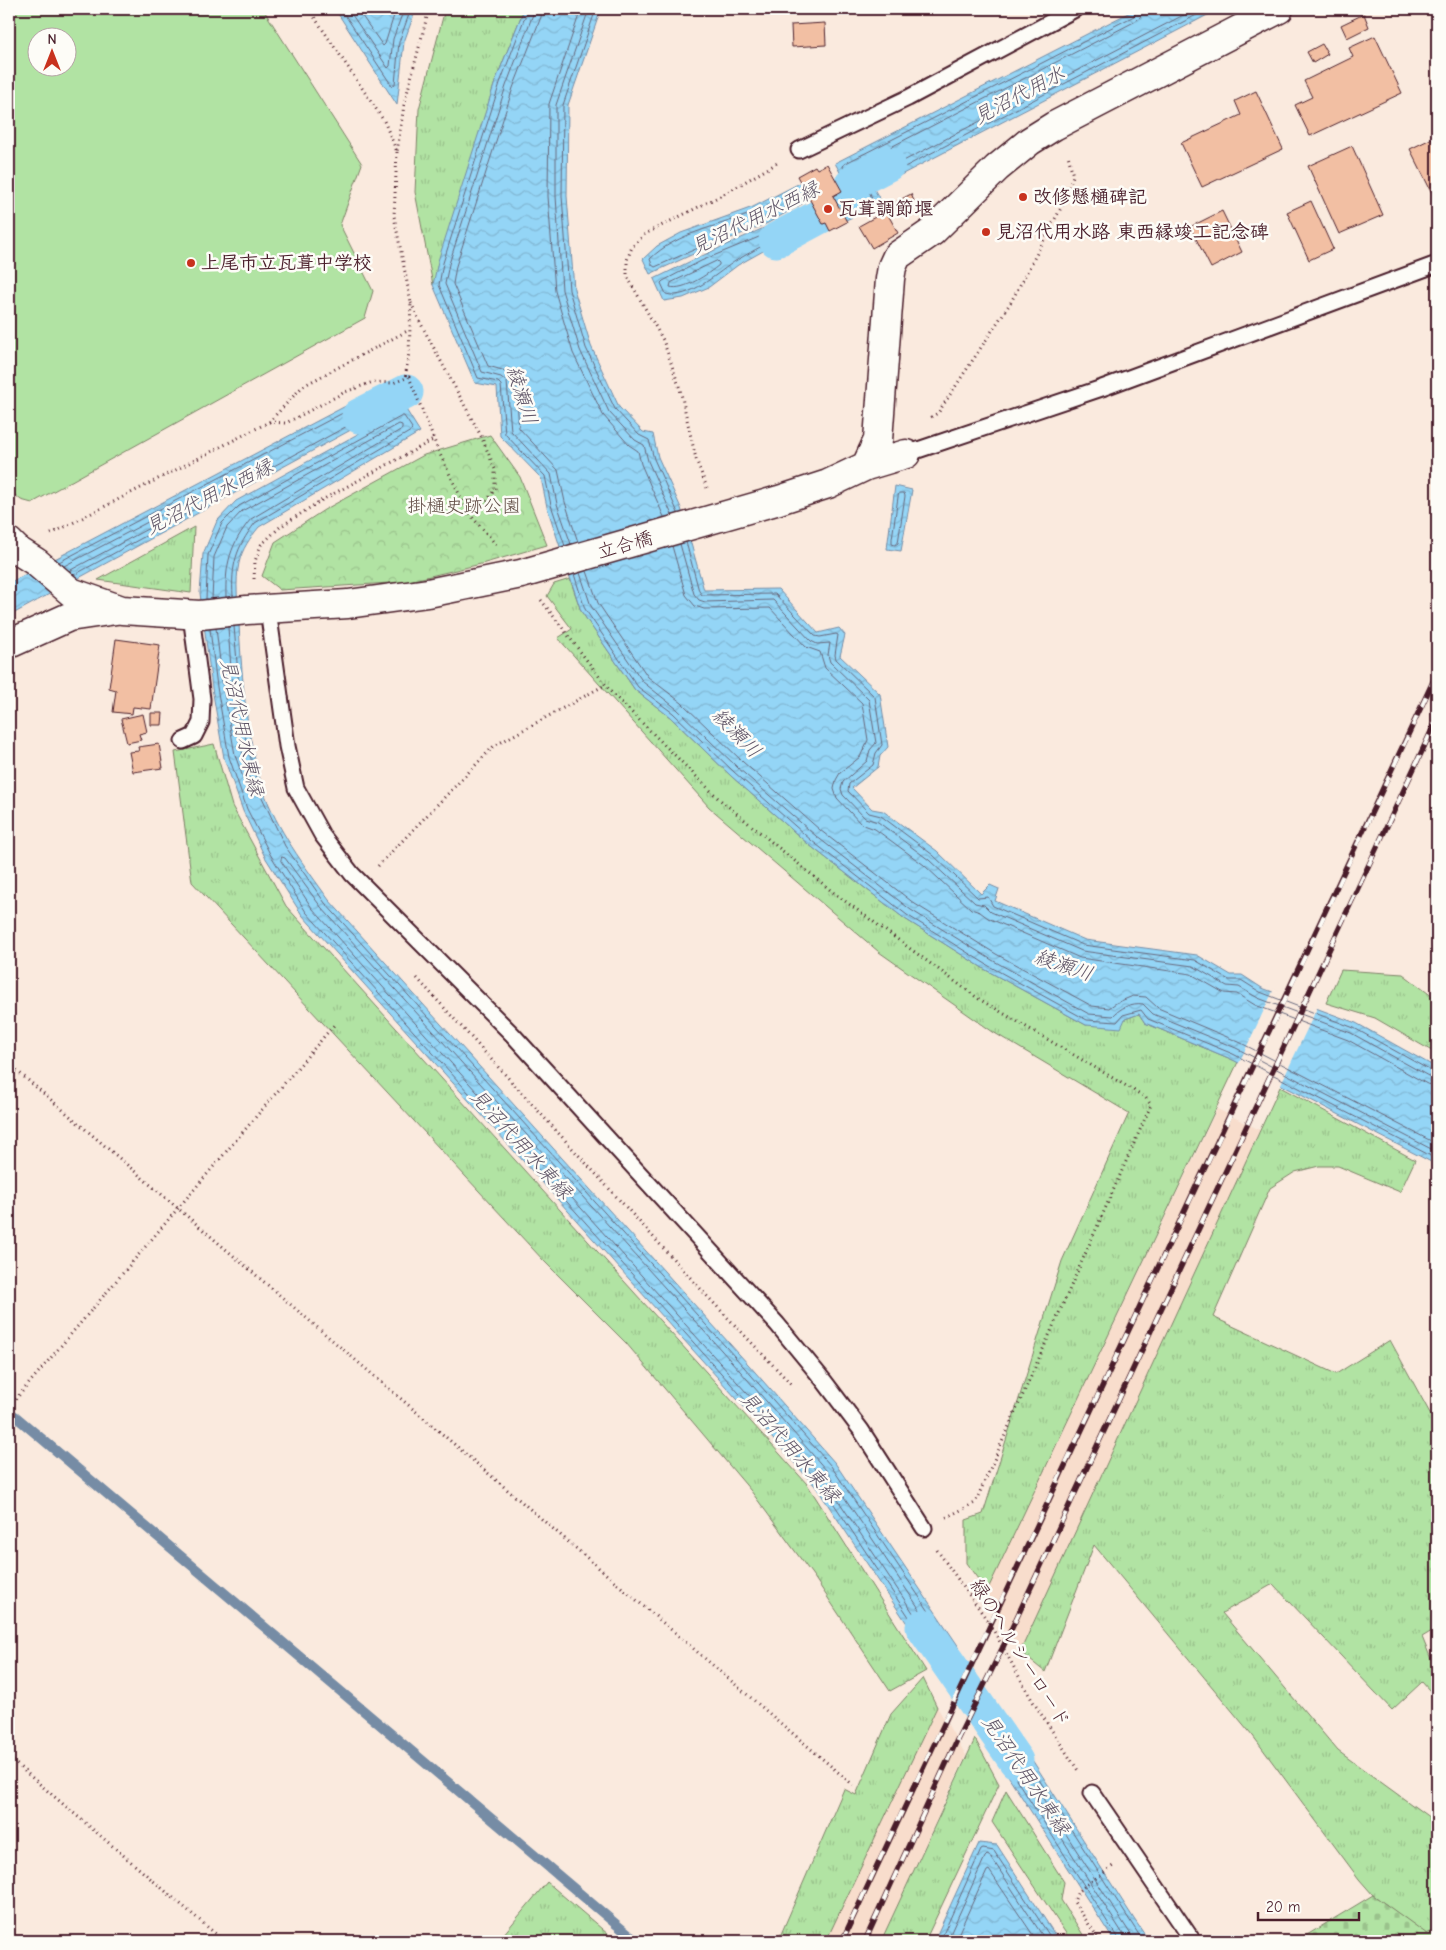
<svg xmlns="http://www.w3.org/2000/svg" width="1446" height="1950" font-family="'Comic Neue','Klee One',sans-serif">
	<defs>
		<pattern id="grass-tufts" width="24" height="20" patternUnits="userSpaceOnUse" patternTransform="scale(1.25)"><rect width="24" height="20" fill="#b1e3a3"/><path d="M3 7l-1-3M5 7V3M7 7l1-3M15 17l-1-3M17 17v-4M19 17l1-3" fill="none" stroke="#9ac28c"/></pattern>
		<pattern id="forest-crowns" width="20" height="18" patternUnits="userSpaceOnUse" patternTransform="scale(1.25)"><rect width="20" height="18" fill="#b1e3a3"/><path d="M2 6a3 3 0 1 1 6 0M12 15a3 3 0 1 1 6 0" fill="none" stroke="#9ac28c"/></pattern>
		<pattern id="cemetery-stones" width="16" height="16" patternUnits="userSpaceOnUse" patternTransform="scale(1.25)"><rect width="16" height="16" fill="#b1e3a3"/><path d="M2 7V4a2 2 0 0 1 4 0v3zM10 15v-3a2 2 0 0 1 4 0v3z" fill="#9ac28c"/></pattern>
		<pattern id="water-waves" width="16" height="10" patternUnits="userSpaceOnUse" patternTransform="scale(1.25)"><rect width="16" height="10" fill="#94d5f6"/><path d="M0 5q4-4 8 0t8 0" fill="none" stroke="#81b6d3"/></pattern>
	</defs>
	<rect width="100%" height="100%" fill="#faeade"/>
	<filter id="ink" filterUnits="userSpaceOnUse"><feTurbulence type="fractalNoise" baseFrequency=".02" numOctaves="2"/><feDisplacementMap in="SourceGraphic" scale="10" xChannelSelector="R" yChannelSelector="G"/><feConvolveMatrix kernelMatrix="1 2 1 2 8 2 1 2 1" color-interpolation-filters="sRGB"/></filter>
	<g filter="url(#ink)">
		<path fill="#f8ddcc" d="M1217,1109L1260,1130L1020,1652L985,1595Z
			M937,1707L966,1755L881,1941H826Z"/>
		<path fill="url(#grass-tufts)" stroke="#7e8167" d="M445,9H524L495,82L433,285L415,192L419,109Z
			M194,527L191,593L98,580Z
			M570,579L581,611L635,690L670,717L731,776L808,844L905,919L986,970L1086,1025L1125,1019L1139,1014L1145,1023L1238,1062L987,1591L966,1563V1520L983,1514L1062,1261L1129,1113L993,1032L879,952L709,807L558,638L572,629L547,596L554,584Z
			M214,744L232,806L286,906L807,1484L926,1671L890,1691L814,1577L751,1491L626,1343L544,1261L192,882L175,752Z
			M1341,970L1403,974L1437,1000V1054L1375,1018L1326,1003Z
			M1280,1087L1415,1160L1400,1192L1338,1166H1319L1295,1172L1270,1188L1213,1317L1336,1374L1390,1340L1437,1426V1628L1422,1637L1433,1664L1437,1662V1699L1422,1682L1392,1710L1273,1584L1222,1613L1338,1751L1437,1823V1927L1427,1935L1373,1895L1359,1879L1253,1736L1094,1545L1045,1672L1020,1652Z
			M923,1678L937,1707L826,1941H778L844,1789L856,1795L891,1714Z
			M975,1739L999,1784L925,1941H881Z
			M1006,1790L1064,1882L1061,1900L1087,1941H1071L992,1822Z
			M547,1882L616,1941H498Z"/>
		<path fill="url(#forest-crowns)" stroke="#7e8167" d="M490,435L520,477L547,545L485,563L405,582L280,590L262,576L275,542L324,510L424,455Z"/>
		<path fill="url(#cemetery-stones)" stroke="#7e8167" d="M1373,1895L1427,1934L1437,1927V1941H1297Z"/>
		<path fill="#b1e3a3" stroke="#7e8167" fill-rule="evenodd" d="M9,9H263L362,164L340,225L373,291L365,318L32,503L21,500L9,490ZM38,38H68V68H38Z"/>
		<path fill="url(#water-waves)" stroke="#768ca5" d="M335,9H416L404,42L397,105Z
			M524,9H601L568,105L567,196L574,289L591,346L619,407L643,432L653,434L658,457L681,508L704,590L778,589L818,633L839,628L845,635L840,656L880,694L888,747L880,756L878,767L852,788L872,809L883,811L937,851L981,894L990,885L999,889L995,901L1085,940L1197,955L1231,975H1242L1262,988L1356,1023L1437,1068V1165L1231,1059L1145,1023L1139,1014L1125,1019L1121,1028L1086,1025L986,970L905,919L808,844L731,776L670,717L635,690L581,611L547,507L541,478L500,436L497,387L475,383L433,285L438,261L495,82Z
			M1136,9H1219L874,189L882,203L846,220L836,198L850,191L835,163Z
			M800,183L810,199L768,223L702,250L650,274L643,259L657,246L681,233L753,207Z
			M812,206L819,220L738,265L709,287L683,298L664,301L654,279C705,253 759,231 812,206Z
			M378,389H398L404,401L9,616V583Z
			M405,408L420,432L259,527C250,538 242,549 239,563C235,582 238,604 239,624C242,680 246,735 263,789C277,830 304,865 329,900L748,1364L835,1463L959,1647L944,1679L816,1487L302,915L265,857L243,811L224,758L212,688L200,593L203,554L217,521L236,501Z
			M895,486L912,490L901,551L887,549Z
			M997,1705L1134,1919L1149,1941H1114L982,1735Z
			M979,1843L997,1845L1059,1941H934Z"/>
		<path fill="#faeade" d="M1274,989L1318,1006L1280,1086L1238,1065Z"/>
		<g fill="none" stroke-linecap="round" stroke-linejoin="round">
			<path stroke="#68687c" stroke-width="1" d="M341,9L392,86L395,84L399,42L411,9
				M348,9L388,68L390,66L393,39L404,9
				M357,9L383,46L385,44L396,9
				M528,9L500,83L443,263L439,285L478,378L498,382L501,385L505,434L545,476L551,505L565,546
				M535,9L506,86L449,264L445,284L482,372L501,377L507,382L511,431L551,474L557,504L571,544
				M542,9L541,17L513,88L456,266L453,284L488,366L506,371L513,379L516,386L519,428L558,470L565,502L578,542
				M581,9L549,104L548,196L555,291L573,353L603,415L629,445L638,451L641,464L664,517
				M589,9L556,105V196L562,290L580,350L609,412L635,440L644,445L648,461L672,515
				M596,9L563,105L562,196L569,290L586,348L615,409L639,435L649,440L654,459L678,513
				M1137,9L1134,16L844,164L843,167L854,190L852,195L844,201L848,211L851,212L873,202L869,190L872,184L1208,9
				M1143,9L1142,15L1136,21L852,167L851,170L859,185L863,186L869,179L1195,9
				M796,191L799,192L802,196L801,199L766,218L655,267L652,265L650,259C677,232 721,226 755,212C769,206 782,198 796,191Z
				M808,213L812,216L811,219C787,233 761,246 737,260C719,271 689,301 666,294L661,283L663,281L701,261L759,237Z
				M717,261L719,263V265C708,274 684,291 670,287L671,283Z
				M899,493H904L905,496L898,543L895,545L892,544V539Z
				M686,542L699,591L702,595L775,594L815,636L820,637L836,634L838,635L835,655L836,659L875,697L882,745L876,753L873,765L849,784L848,791L869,813L881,816L933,855L978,898L988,897L993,906L1083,945L1195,960L1229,980H1241L1260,992L1354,1028L1433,1072H1437
				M680,544L694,594L699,600L705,602L773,600L811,641L817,644L830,643L828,655L830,662L869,700L876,743L870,750L867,761L843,782L841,789L843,795L865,818L878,822L929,860L975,903L984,905L991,912L1082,951L1193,966L1227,986L1239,987L1258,998L1351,1033L1430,1077L1437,1079
				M672,546L686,595L695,606L704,609L770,608L806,647L820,652L825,668L862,703L868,740L860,757L840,773L836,780L834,789L837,798L861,824L875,829L924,865L971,909L980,912L988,918L1080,958L1191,974L1224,993L1237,994L1255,1005L1348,1040L1427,1084L1437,1086
				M59,562L379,394L395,395V400L74,575
				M64,566L163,514L167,515L166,519L69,571
				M587,571L598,603L648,677L682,703L743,762L820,830L915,904L996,954L1092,1006L1109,1008L1116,1003L1133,996L1146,997L1158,1008L1239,1042L1437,1144
				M580,573L591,606L643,682L677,709L738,768L816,836L911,910L992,960L1089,1014L1113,1016C1120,1008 1132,1002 1143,1004L1153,1014L1236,1048L1437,1152
				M574,574L585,609L638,687L673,713L734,772L812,841L907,915L989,966L1087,1020L1117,1022L1123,1015L1141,1010L1148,1019L1233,1054L1437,1159
				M206,599L208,555L222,523L239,506L402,416H404L412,428L411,431L255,523C236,548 231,565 233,596
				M212,599L214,557L227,527L242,511L399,424L402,425V429L251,519C230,544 225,565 226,597
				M216,628L223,686L235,755L246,786L249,788L251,785L235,724L228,627
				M210,629L217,687L229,757L247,809L270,854L306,912L820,1483L941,1665L945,1666L953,1647L831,1466L744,1367L325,903L285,846L259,791L242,723L234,626
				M282,857L285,858L321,907L740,1371L826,1470L945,1647L944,1653H940L824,1479L312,908L281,861Z
				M940,1941L981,1850L983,1849L994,1851L1053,1941
				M947,1941L985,1857L987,1855L991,1857L1046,1941
				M955,1941L987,1871L989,1870L1037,1941
				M1118,1941L1117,1937L988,1735L996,1718L1000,1719L1143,1941
				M1125,1941L1123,1934L996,1735L997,1731L1000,1732L1135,1941"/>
			<path stroke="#768ca5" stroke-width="10" d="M15,1416L636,1941"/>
			<path stroke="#94d5f6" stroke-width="35" d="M776,240L830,211L855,181L888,164
				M359,416L406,392
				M923,1627L1016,1761"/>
		</g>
		<path fill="#f2bfa3" stroke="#4a1f2b" d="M1364,14L1369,27L1347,38L1341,25Z
			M825,23L826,45L792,47L791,25Z
			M1375,36L1402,93L1310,136L1295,105L1312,97L1304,81L1353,57L1349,48Z
			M1322,44L1328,54L1313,63L1307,52Z
			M1256,91L1283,149L1202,187L1181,143L1241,115L1235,101Z
			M1437,136V195L1434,197L1410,149Z
			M1352,146L1383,215L1339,234L1308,166Z
			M827,164L842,191L833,196L847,222L830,231L826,223L823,224L797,176L815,166L817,169Z
			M911,194L914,201L897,210L894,203Z
			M1311,201L1333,249L1309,260L1287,212Z
			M886,211L898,233L872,248L859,226Z
			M1222,211L1242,252L1211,268L1190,227Z
			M116,639L160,645L151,709L133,707L132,714L113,712L116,690L109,688Z
			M151,713H163L162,725H151Z
			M143,714L147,732L139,734L141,740L127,743L121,719Z
			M159,744L163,768L133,772L129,752L139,751L138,747Z"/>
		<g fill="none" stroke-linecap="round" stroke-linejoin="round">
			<g stroke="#4a1f2b" stroke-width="19">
				<path id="service" d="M799,150L908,98L1075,9
					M906,454L1102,388L1437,264
					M268,610L287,746L296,788L322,835L352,874L512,1034L777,1324L824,1381L861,1430L924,1528
					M183,741L194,736L201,722L202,699L191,615
					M1092,1793L1193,1941"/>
			</g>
			<g stroke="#4a1f2b" stroke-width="31">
				<path id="minor" d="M866,466L878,440L890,279L892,267L897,256L932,232L997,168L1030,141L1054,126L1279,9
					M17,550L36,562L71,592L122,610L200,615L247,610L348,604L428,593L521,574L779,500L828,484L866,466L906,454
					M9,644L69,617L116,610"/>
			</g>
			<g stroke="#4a1f2b" stroke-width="31">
				<path id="tertiary" d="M9,542L17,550"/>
			</g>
			<path stroke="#4a1f2b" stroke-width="3" stroke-dasharray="1 4" stroke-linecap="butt" d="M309,9L384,121L397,152L404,105L429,9
				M397,152L394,216L411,303L409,353L405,379
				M411,303L421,324L481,436L495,469V489L487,501L468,512
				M931,417L938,413L1011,302L1062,206L1073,176L1068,155
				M269,422L286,423L345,392L373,382L393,383L409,377L438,450L468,512L498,547
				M707,488L696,459L680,389L663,340L627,276V260L632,247L645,234L724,194L779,162
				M51,534L269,422L303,386L409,330
				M254,579L255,561L261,545L280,527L322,500L435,439
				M541,600L611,692L719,799L834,893L979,999L1145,1097L1151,1105L975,1503L945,1518
				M378,866L494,746L605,685
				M417,978L707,1296L792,1385
				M9,1064L853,1785
				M9,1407L334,1025
				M937,1550L990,1624L1032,1700L1079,1772
				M9,1758L224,1941
				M1100,1941L1074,1902L1078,1891L1113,1866"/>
			<use href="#service" stroke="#fdfcf7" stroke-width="15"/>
			<use href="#minor" stroke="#fdfcf7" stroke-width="28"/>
			<use href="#tertiary" stroke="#fdfcf7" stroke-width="28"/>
			<g stroke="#4a1f2b" stroke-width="5.5">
				<path id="rail" d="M842,1941C1038,1517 1241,1097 1437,673
					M865,1941L957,1740L1003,1647L1437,719"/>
			</g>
			<use href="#rail" stroke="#fdfcf7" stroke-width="4" stroke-dasharray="11" stroke-linecap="butt"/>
		</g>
	</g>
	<g fill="#c8321e" stroke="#fdfcf7" stroke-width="2">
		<circle cx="1023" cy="197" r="5"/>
		<circle cx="828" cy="209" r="5"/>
		<circle cx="986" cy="232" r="5"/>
		<circle cx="191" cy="263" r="5"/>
	</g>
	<g text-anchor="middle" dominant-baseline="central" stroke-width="5" stroke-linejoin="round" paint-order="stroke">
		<g font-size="19" font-weight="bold" fill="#4a1f2b" stroke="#fdfcf7" text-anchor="start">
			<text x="1033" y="197">改修懸樋碑記</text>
			<text x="838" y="209">瓦葺調節堰</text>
			<text x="996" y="232">見沼代用水路 東西縁竣工記念碑</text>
			<text x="201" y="263">上尾市立瓦葺中学校</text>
		</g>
		<g font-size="19" fill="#645049" stroke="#fdfcf7">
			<text x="464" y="506">掛樋史跡公園</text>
		</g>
		<g font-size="19" fill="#4a1f2b" stroke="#fdfcf7">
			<text transform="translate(625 545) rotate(-16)">立合橋</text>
			<text transform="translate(1020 1653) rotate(58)">緑のヘルシーロード</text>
		</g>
		<g font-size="20" font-style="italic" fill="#605668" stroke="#fdfcf7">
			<text transform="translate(1019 95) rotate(-28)">見沼代用水</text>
			<text transform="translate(755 218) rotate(-26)">見沼代用水西縁</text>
			<text transform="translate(522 395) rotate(73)">綾瀬川</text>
			<text transform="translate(209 497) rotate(-27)">見沼代用水西縁</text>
			<text transform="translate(242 727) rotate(78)">見沼代用水東縁</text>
			<text transform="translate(737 733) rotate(46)">綾瀬川</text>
			<text transform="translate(1064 965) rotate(19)">綾瀬川</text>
			<text transform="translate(521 1144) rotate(48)">見沼代用水東縁</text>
			<text transform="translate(790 1447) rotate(49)">見沼代用水東縁</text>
			<text transform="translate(1026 1775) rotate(56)">見沼代用水東縁</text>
		</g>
	</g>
	<rect width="1446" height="1950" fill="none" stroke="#fdfcf7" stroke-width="30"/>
	<rect x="15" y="15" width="1416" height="1920" fill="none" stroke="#4a1f2b" stroke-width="2" filter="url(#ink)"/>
	<g transform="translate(52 52)"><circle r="24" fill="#fdfcf7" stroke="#b5a4a5"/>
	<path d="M0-4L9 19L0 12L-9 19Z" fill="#c8321e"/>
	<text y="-8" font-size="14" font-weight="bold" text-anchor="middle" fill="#4a1f2b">N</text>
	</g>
	<path d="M1258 1912v8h101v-8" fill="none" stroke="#4a1f2b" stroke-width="2.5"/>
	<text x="1266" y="1912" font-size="15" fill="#4a1f2b" stroke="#fdfcf7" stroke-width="4" paint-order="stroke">20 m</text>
</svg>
